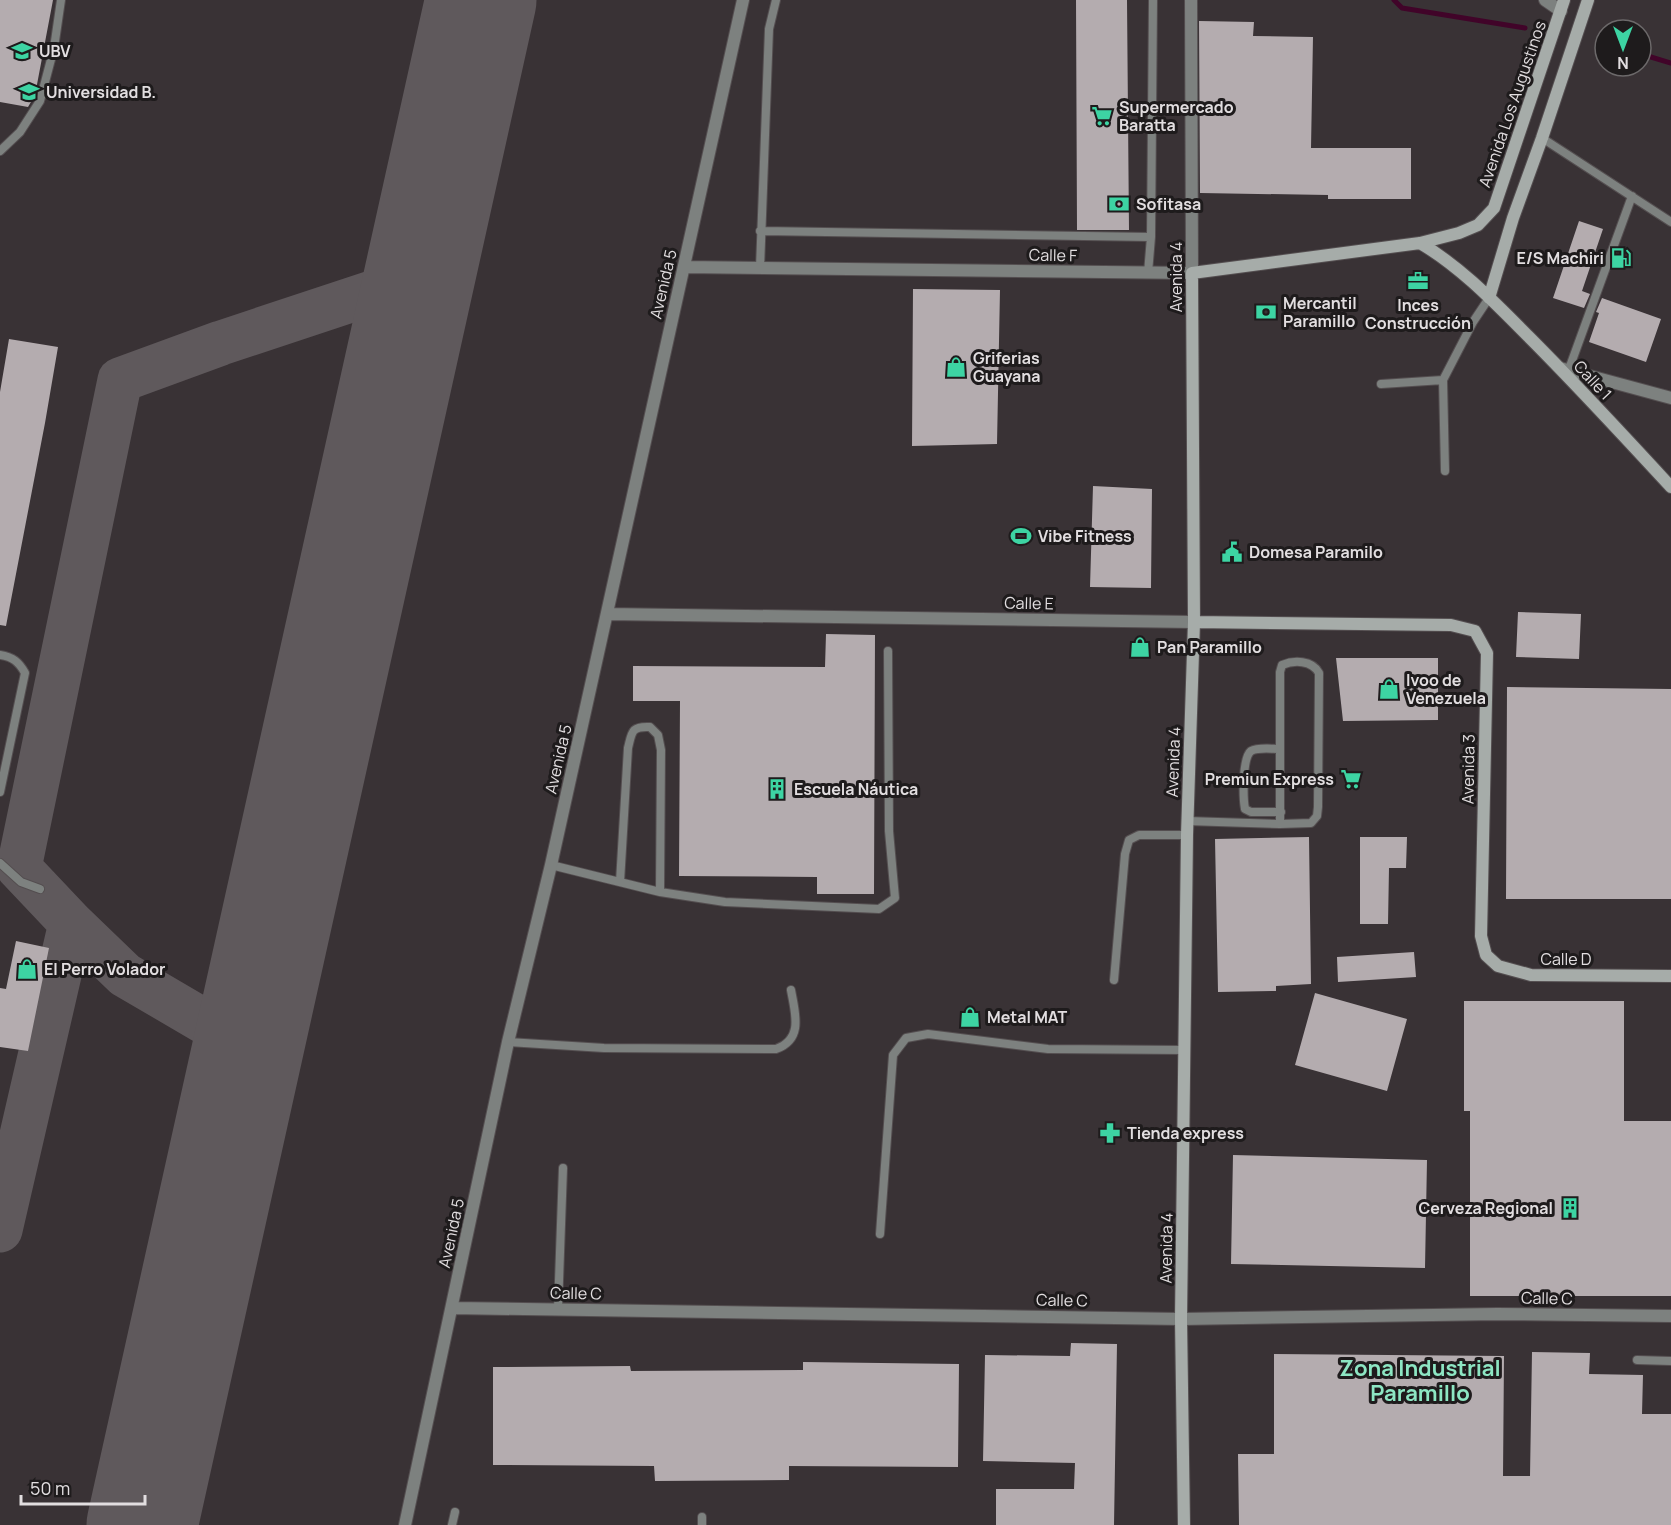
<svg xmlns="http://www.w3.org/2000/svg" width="1671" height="1525" font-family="Manrope,sans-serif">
	<rect width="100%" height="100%" fill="#393235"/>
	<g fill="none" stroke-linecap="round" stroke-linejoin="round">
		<path stroke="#410429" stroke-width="5" d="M1394,0L1402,8L1525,28
			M1600,41L1605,43
			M1641,54L1671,63"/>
		<path stroke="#5f595c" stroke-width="45" d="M248,1047L125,975L71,923L19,868L120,380L221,343L420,277
			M0,1230L71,923"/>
		<path stroke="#5f595c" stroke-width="111" d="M142,1525L481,0"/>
	</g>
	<path fill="#b4acaf" d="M0,0H53L35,95L28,107L0,102Z
		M1076,0H1127L1129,230H1077Z
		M1199,21L1254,22L1253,36L1313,37L1311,148H1411V199H1328V195L1200,193Z
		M1579,221L1603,229L1582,291L1590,294L1584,308L1553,298Z
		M913,289L1000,290L997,444L912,446Z
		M1602,298L1661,319L1646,362L1589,342L1599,313L1596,312Z
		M9,339L58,347L45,423L6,626L0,625V392Z
		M1093,486L1152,489L1151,588L1090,587Z
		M1518,612L1581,614L1579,659L1516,657Z
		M826,634L875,635L874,894H817V877L679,876L680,701H633V666L825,667Z
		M1336,658H1438V720L1343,721Z
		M1507,687L1671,689V899H1506Z
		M1309,837L1311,984L1276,986V991L1218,992L1215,839Z
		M1360,837H1407L1406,868H1389L1388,924H1360Z
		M16,941L49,948L28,1051L0,1047V988L6,989Z
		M1414,952L1416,977L1338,982L1337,957Z
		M1315,993L1407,1019L1387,1091L1295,1065Z
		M1464,1001H1624V1121H1671V1296H1470V1111H1464Z
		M1233,1155L1427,1160L1425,1268L1231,1264Z
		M1071,1343L1117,1344L1114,1525H996V1489H1074L1075,1463L983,1461L985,1355L1070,1356Z
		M1532,1352L1590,1353L1589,1374L1643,1375L1642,1414H1671V1525H1239L1238,1454H1274V1354L1504,1356L1503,1476H1530Z
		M803,1362L959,1364L958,1467L789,1466V1480L655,1481L654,1466L493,1465V1367L630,1366L631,1371L803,1370Z"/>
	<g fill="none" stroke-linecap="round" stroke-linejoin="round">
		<g stroke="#544e50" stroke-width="10">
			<path id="lane" d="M1542,138L1671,222
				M0,151L20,132L40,101L54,48L61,0
				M760,231L1151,237
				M760,268L769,29L776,0
				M1148,273L1151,237L1153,0
				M1569,369L1632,196
				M1381,384L1443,380
				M1445,471L1443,380L1473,322L1489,298
				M0,655C13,657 19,662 25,673L0,792
				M1280,749C1272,749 1258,747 1251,751C1242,758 1243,798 1245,809L1251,812H1281
				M1187,821L1280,824V672L1282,665C1294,660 1312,660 1319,673L1318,807L1317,816L1311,823L1280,824
				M0,863L21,882L40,889
				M551,865L660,892L725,902L879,909L895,898L889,831L888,651
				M620,882L628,748C632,732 631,726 650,727L658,735L661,750L660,892
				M1114,980L1125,854L1129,840L1139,835H1187
				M508,1042L604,1048L776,1049C804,1039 795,1013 791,990
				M880,1234L893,1055L906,1038L928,1034L1048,1049L1185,1050
				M558,1309L563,1168
				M1637,1360L1671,1361
				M452,1525L455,1512
				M702,1525V1517"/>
		</g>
		<g stroke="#544e50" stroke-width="14">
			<path id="street" d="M1545,0L1561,11
				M684,267L1192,273L1191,0
				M1560,368L1671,398
				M607,614L1194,622
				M452,1308L1181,1319L1497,1314L1671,1316
				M405,1525L508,1042L551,865L743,0"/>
		</g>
		<g stroke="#544e50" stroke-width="14">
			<path id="secondary" d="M1420,243C1461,267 1495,303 1528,336C1577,385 1624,436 1671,487
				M1489,298L1513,218L1542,138L1588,0
				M1194,622L1451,625L1475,631L1487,653L1481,936L1486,955L1498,966L1531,975L1671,976
				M1184,1525L1181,1319L1187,835L1194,622L1192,273L1420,243L1459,233L1478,225L1494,208L1564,0"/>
		</g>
		<use href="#lane" stroke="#7d817f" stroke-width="8"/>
		<use href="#street" stroke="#7d817f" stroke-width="12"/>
		<use href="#secondary" stroke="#a6aca9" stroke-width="12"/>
	</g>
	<defs>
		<g id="university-bare" transform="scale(1.62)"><path d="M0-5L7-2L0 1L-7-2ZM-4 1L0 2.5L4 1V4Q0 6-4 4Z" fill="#3dd4a3" stroke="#1e1b1c" stroke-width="2.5" paint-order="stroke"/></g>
		<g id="supermarket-bare" transform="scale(1.62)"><path d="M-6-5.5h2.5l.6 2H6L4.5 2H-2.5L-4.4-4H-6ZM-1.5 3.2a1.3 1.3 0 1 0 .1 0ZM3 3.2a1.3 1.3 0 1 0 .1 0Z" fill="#3dd4a3" stroke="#1e1b1c" stroke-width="2.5" paint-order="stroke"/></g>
		<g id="bank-bare" transform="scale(1.62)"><path d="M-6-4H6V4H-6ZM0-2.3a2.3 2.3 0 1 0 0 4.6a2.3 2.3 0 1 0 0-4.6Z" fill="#3dd4a3" stroke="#1e1b1c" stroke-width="2.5" paint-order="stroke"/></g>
		<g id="fuel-bare" transform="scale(1.62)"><path d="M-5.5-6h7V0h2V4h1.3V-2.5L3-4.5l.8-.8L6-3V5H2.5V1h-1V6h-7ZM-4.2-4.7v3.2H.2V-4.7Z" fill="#3dd4a3" stroke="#1e1b1c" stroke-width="2.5" paint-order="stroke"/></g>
		<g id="office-bare" transform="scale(1.62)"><path d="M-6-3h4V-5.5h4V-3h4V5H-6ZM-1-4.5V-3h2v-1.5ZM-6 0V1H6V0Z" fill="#3dd4a3" stroke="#1e1b1c" stroke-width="2.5" paint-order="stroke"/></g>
		<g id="shop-bare" transform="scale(1.62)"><path d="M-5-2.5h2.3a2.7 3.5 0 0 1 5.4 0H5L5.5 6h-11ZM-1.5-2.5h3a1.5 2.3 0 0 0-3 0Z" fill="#3dd4a3" stroke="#1e1b1c" stroke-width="2.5" paint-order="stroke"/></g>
		<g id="stadium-bare" transform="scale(1.62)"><path d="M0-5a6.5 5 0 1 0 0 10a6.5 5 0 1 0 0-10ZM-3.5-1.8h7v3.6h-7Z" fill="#3dd4a3" stroke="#1e1b1c" stroke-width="2.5" paint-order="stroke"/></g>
		<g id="civic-bare" transform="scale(1.62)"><path d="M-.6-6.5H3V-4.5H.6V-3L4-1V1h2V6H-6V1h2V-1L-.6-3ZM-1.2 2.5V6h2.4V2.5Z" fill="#3dd4a3" stroke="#1e1b1c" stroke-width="2.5" paint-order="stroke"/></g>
		<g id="building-bare" transform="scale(1.62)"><path d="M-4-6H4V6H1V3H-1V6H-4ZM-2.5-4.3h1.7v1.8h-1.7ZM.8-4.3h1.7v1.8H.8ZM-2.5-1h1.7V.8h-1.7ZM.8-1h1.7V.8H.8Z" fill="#3dd4a3" stroke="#1e1b1c" stroke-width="2.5" paint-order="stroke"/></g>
		<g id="pharmacy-bare" transform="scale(1.62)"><path d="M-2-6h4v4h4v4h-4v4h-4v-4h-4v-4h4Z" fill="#3dd4a3" stroke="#1e1b1c" stroke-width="2.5" paint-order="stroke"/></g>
	</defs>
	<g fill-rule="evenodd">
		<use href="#university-bare" x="22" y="51"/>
		<use href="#university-bare" x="29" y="92"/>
		<use href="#supermarket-bare" x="1102" y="116"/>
		<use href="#bank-bare" x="1119" y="204"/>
		<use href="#fuel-bare" x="1621" y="258"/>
		<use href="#office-bare" x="1418" y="281"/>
		<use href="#bank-bare" x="1266" y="312"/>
		<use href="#shop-bare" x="956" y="367"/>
		<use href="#stadium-bare" x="1021" y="536"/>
		<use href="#civic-bare" x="1232" y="552"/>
		<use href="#shop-bare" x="1140" y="647"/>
		<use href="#shop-bare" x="1389" y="689"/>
		<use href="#supermarket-bare" x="1351" y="779"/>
		<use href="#building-bare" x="777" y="789"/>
		<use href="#shop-bare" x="27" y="969"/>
		<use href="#shop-bare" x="970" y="1017"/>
		<use href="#pharmacy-bare" x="1110" y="1133"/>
		<use href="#building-bare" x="1570" y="1208"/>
	</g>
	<g text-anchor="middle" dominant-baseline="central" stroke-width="6" stroke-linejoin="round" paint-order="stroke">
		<g font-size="16" font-weight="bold" fill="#e2dee0" stroke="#1e1b1c" text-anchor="start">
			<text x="39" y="51">UBV</text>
			<text x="46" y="92">Universidad B.</text>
			<text x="1119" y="107">Supermercado<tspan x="1119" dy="18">Baratta</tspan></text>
			<text x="1136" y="204">Sofitasa</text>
			<text x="1604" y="258" text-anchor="end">E/S Machiri</text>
			<text x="1283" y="303">Mercantil<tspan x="1283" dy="18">Paramillo</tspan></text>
			<text x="1418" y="305" text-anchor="middle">Inces<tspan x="1418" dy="18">Construcción</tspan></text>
			<text x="973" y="358">Griferias<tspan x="973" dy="18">Guayana</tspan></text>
			<text x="1038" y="536">Vibe Fitness</text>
			<text x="1249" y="552">Domesa Paramilo</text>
			<text x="1157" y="647">Pan Paramillo</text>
			<text x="1406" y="680">Ivoo de<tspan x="1406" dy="18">Venezuela</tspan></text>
			<text x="1334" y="779" text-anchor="end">Premiun Express</text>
			<text x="794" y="789">Escuela Náutica</text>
			<text x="44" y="969">El Perro Volador</text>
			<text x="987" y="1017">Metal MAT</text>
			<text x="1127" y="1133">Tienda express</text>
			<text x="1553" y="1208" text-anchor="end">Cerveza Regional</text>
		</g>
		<g font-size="16" fill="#e2dee0" stroke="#1e1b1c">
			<text transform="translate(1512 104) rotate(-71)">Avenida Los Augustinos</text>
			<text transform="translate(1053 255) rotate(1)">Calle F</text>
			<text transform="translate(1176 277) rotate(-90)">Avenida 4</text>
			<text transform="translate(663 284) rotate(-77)">Avenida 5</text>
			<text transform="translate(1593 380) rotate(47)">Calle 1</text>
			<text transform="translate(1029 603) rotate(1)">Calle E</text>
			<text transform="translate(558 759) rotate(-77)">Avenida 5</text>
			<text transform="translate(1173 762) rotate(-88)">Avenida 4</text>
			<text transform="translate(1468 769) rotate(-89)">Avenida 3</text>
			<text x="1566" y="959">Calle D</text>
			<text transform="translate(451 1233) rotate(-78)">Avenida 5</text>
			<text transform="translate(1166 1248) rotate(-89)">Avenida 4</text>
			<text transform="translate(576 1293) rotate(1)">Calle C</text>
			<text transform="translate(1547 1298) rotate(1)">Calle C</text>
			<text transform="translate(1062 1300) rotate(1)">Calle C</text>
		</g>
		<g font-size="22" font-weight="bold" fill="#8de6c3" stroke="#1e1b1c">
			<text x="1420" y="1368">Zona Industrial<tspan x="1420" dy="25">Paramillo</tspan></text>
		</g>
	</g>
	<g transform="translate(1623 48) rotate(180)"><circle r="28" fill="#1e1b1c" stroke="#6c696a" stroke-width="1.5"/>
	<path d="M0-4.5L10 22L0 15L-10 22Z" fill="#3dd4a3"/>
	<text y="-9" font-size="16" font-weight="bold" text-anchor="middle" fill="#e2dee0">N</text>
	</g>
	<path d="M21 1495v9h124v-9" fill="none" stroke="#e2dee0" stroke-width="3"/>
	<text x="30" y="1495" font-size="18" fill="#e2dee0" stroke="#1e1b1c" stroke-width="4.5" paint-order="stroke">50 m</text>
</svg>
